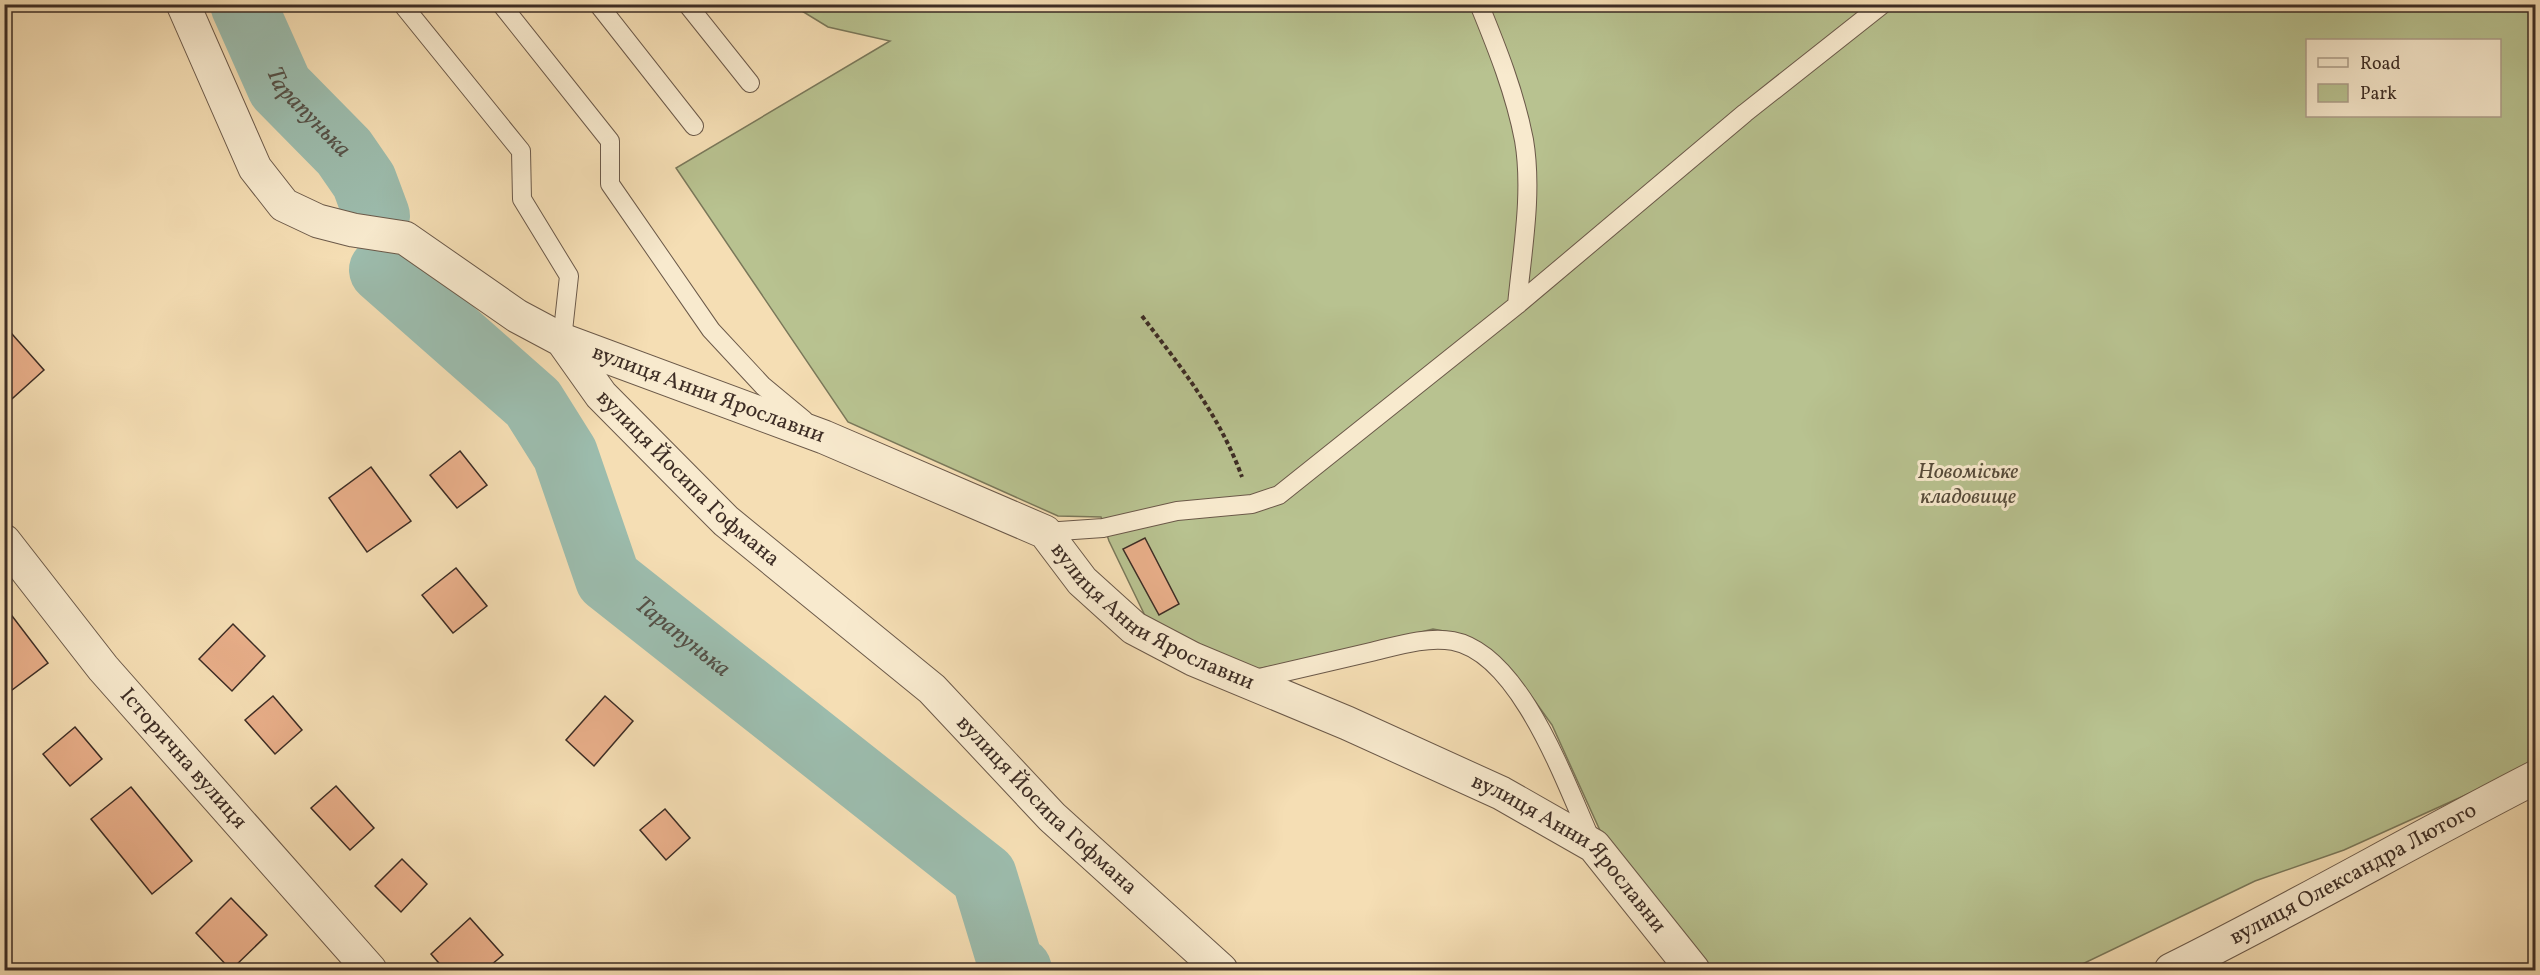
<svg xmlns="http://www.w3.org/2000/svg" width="2540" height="975" font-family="Vollkorn,serif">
	<rect width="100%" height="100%" fill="#f5deb4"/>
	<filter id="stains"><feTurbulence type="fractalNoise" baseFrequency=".00333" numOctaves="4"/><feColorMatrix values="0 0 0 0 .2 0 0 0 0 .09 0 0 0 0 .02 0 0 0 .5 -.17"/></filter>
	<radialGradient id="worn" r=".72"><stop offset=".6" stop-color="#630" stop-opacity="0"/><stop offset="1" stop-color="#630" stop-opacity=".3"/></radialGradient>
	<path fill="#b8c290" stroke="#7a785a" stroke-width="1.5" fill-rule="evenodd" d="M792,5H2535V759L2521,770L2344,850L2255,881L2070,970H1707L1608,848L1552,725L1524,686L1492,652L1465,635L1433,629L1332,654L1252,670L1149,624L1109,541L1101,517L1058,516L848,422L676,168L890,41L828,27ZM2308,40H2500V116H2308Z"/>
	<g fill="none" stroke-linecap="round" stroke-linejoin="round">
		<g stroke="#9cbcad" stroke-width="66">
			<path id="s1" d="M243,4L280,87L344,152L364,181L377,216"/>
			<path id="s2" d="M382,270L533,403L565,454L608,579L984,876L1011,965L1019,970"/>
		</g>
	</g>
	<path fill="#e9af8a" stroke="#3d2d25" stroke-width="1.5" d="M12,334L44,370L4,406V340Z
		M460,451L487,485L457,508L430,475Z
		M371,467L411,521L367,552L329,498Z
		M1145,538L1179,604L1159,615L1123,549Z
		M456,568L487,606L453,633L422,595Z
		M6,608L48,663L8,693L4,689V609Z
		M233,624L265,656L232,691L199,659Z
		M273,696L302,730L275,754L245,720Z
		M605,696L633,721L594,766L566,740Z
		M75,727L102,759L70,786L43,754Z
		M336,786L374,828L350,850L311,808Z
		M131,787L192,861L152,894L91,819Z
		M665,809L690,838L666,860L640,830Z
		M402,859L427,884L401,912L375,886Z
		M231,898L267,935L231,970L196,933Z
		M470,918L503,955L485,970H445L431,954Z"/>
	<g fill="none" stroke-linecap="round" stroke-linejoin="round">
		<g stroke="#6b5949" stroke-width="20">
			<path id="service" d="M402,4L521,151L522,199L569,276L562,340
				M501,4L610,141V184L711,330L763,386L804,420
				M598,4L694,126
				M687,4L750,83
				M1479,4C1497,48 1515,93 1524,140C1533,193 1522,252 1517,305
				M1045,532L1103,528L1177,511L1252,504L1279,495L1517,305L1745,113L1883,4
				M1251,680C1291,671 1331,661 1371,652C1396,646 1427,636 1453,641C1521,654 1566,785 1592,842"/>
		</g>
		<g stroke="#6b5949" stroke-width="35">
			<g id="minor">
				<path id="s3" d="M183,4L255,168L284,205L318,221L353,230L405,238L517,316L562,340L601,395L726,521L932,689L1052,817L1221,970"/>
				<path id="s4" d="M562,340L824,437L1045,532L1082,581L1134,628L1193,659L1347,723L1501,793L1594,846L1693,970"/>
				<path id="s5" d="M4,541L103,668L370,970"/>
				<path id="s6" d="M2171,970C2294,909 2413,840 2536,777"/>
			</g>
		</g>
		<path stroke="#3d2d25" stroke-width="4" stroke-dasharray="4.5 3" stroke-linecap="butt" d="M1142,316C1181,367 1220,416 1242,477"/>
		<use href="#service" stroke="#f8eace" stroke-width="18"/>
		<use href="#minor" stroke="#f8eace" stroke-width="33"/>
	</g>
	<g text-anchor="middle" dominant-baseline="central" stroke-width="6" stroke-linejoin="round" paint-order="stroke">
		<g font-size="22" fill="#3d2d25" stroke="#f8eace">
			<text stroke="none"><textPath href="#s4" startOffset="156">вулиця Анни Ярославни</textPath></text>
			<text stroke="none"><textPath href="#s3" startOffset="728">вулиця Йосипа Гофмана</textPath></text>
			<text stroke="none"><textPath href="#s4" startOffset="660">вулиця Анни Ярославни</textPath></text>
			<text stroke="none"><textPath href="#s5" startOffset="282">Історична вулиця</textPath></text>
			<text stroke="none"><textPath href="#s3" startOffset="1214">вулиця Йосипа Гофмана</textPath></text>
			<text stroke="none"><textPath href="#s4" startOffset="1146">вулиця Анни Ярославни</textPath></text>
			<text stroke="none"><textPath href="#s6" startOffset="206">вулиця Олександра Лютого</textPath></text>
		</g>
		<g font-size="22" font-style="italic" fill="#564b3a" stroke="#f8eace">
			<text x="1968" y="472">Новоміське<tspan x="1968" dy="25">кладовище</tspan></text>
		</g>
		<g font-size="24" font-style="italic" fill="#555147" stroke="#f8eace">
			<text stroke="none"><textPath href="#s1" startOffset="128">Тарапунька</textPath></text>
			<text stroke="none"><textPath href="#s2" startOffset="488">Тарапунька</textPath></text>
		</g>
	</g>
	<rect width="2540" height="975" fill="none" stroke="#f5deb4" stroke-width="24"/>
	<rect x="6" y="6" width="2528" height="963" fill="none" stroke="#3d2d25" stroke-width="3"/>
	<rect x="12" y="12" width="2516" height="951" fill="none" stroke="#3d2d25" stroke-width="1.5"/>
	<rect x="2306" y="39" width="195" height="78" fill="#f8eace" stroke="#ad9e8a" stroke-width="1.5"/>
	<rect x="2318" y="58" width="30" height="9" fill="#f8eace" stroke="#ad9e8a" stroke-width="1.5"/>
	<text x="2360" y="69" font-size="18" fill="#3d2d25">Road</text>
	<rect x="2318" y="84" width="30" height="18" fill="#b8c290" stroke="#ad9e8a" stroke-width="1.5"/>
	<text x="2360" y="99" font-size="18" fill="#3d2d25">Park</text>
	<rect width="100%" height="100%" filter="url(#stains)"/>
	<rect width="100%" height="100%" fill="url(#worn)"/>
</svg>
